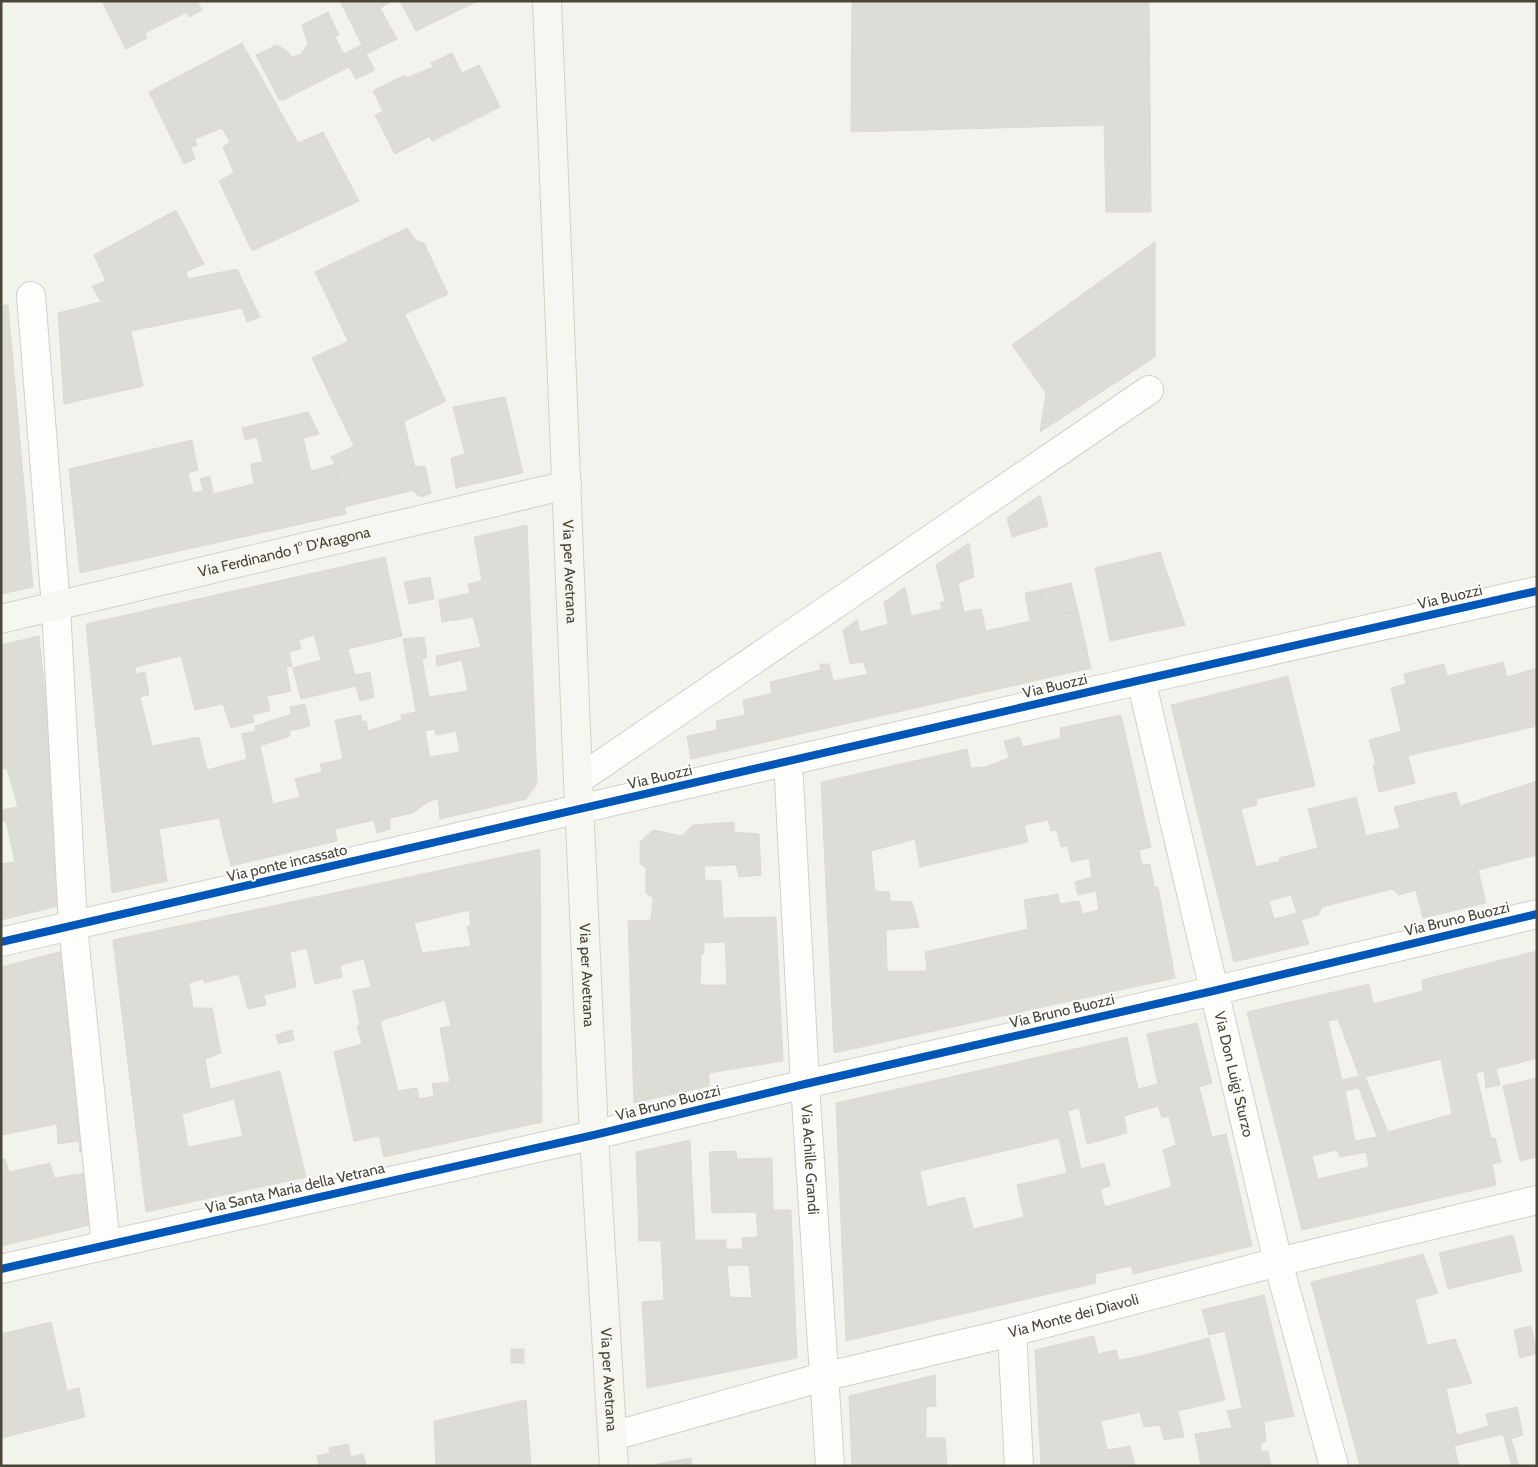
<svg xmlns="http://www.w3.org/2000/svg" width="1538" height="1467" font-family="Cabin,sans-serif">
	<rect width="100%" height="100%" fill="#f3f3ee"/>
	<path fill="#dddcd6" stroke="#dcdad4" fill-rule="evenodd" d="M102,1H197L202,10L189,17L187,12L145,33L147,38L126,49Z
		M340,1H393L380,8L397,39L366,54L375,70L356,79L349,67L283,100L279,99L256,55L277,45L287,51L291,57L300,55L308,44L302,25L328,12L339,35L335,37L344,54L362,45Z
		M400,1H478L416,31Z
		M852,1H1149L1151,212H1106L1104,125L851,132Z
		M242,43L298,143L323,132L359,201L252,251L219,181L234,173L223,147L230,142L222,128L195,139L197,145L191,147L195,159L184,164L149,92Z
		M452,53L462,73L479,65L500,107L432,141L430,136L395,154L375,115L383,111L373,91L405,75L407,78L433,67L431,63Z
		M176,210L204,264L186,272L188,279L237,269L260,317L247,322L242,308L131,331L143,386L64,404L58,313L101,302L92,286L106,281L94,255Z
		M407,228L414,238L419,242L424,243L448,294L348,341L315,272Z
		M1155,242V357L1040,432L1046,393L1012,345Z
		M4,305H8L33,587L1,594V307Z
		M405,315L446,401L354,446L312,358Z
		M505,397L523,473L456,488L451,458L465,454L453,407Z
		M308,412L319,434L303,438L311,471L335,464L346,514L80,573L69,469L192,440L198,470L188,473L193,493L203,491L200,479L210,476L213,494L254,484L251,464L263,462L257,437L245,440L242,428Z
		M404,422L415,467L425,466L431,493L422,497L416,494L414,490L344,507L335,464L331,457Z
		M1040,495L1048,526L1012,537L1007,518Z
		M527,525L537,784L526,799L440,819L438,799L430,801L412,813L390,818V829L377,833L374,820L335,829L337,841L231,866L219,818L159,829L167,881L112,893L86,624L385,557L402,636L348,649L355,675L370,672L374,697L360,701L356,686L301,699L293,668L321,660L314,635L299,640L301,649L289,652L292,666L286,667L291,691L267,696L270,711L252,715L254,722L231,728L223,704L195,710L181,656L135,667L136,674L145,672L149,695L140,697L152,746L199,737L207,770L247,759L242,734L256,731L255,726L291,714L290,707L305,704L310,726L289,731L290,736L260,746L273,804L300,797L295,779L322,772L320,764L343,759L335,720L361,715L362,721H366L368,731L402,720L401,715L416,712L403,639L424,637L427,657L422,659L429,697L468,691L462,660L437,666L436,656L481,647L473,617L442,622L439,600L470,593L468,584L482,581L474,537ZM435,729L436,735L456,731L460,752L430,757L425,731Z
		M969,543L974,577L958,583L964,612L981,609L986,631L1030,621L1025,593L1040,590L1044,602H1052L1056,615L1078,611L1091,668L691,759L687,736L717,730L716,721L745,715L743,700L772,693L770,682L821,670L820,664H829L833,681L868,674L863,662L850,664L843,630L857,620L860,632L888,624L884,602L905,587L911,616L942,609L940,603L945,601L936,565Z
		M1160,552L1185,625L1110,641L1095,568Z
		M430,577L434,599L409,604L404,582Z
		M1071,583L1078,611L1056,615L1052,602H1044L1040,590Z
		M39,636L67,904L1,920V864L15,862L6,821L1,822V810L18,807L7,768L1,769V645Z
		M1503,662L1507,677L1537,668V726L1407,756L1391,688L1406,684L1404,674L1444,664L1447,676Z
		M1288,676L1315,786L1256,799L1257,805L1241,809L1256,867L1280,861L1279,858L1318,848L1308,809L1356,797L1366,836L1400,828L1394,807L1456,792L1460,806L1537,781V855L1478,870L1486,903L1423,918L1416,890L1399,895L1392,889L1322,907L1318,915L1301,920L1309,944L1234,962L1171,705ZM1291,895L1297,913L1274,919L1269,901Z
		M1121,715L1151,847L1139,850L1142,865L1150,864L1154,887H1158L1175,978L834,1053L821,782L967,749L971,768L985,767L1009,758L1004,741L1019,737L1023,747L1061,738L1060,728ZM1048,820L1051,831L1057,830L1061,847L1068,846L1071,862L1089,858L1092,877L1075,882L1078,895L1096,891L1099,910L1083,914L1079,901L1060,904L1058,894L1024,900L1028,929L925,952L927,971H887L886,930L919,927L912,902L890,901L889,892L875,891L871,851L915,839L920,867L1028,842L1024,825Z
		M1402,731L1415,783L1379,792L1373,765H1376L1369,740Z
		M734,822V832L759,834L761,875L739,877L736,865L704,866L705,880L721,881L723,918L776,917L783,1061L709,1073V1086L634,1103L628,921L651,920L653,898L646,893V868L640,864V842L653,830L682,836L693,825ZM725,942L727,985H700L701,954L704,953V943Z
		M540,849L542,1122L384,1157L379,1136L354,1141L334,1052L362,1044L357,1026L360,1025L353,991L371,987L364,959L340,965L342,977L315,984L307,948L290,952L296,987L264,995L266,1005L248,1009L239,974L204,983V979L189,983L193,1008H212L221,1053L205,1059L210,1089L280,1071L306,1177L146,1212L113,940ZM469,910L471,925L467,927L471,946L422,953L414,923ZM445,1000L451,1026L440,1028L450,1082L432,1084L434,1096L419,1099L417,1088L398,1091L380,1021ZM234,1099L243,1136L188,1147L182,1114Z
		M75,948L90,1150L80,1152L79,1141L58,1144L57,1124L2,1135L1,1133V967Z
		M1537,951V1058L1496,1069L1500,1085L1486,1088L1484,1071L1476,1073L1491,1138H1495L1501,1162L1492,1164L1496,1185L1302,1230L1247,1012L1369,984L1373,1004L1423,991L1422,980ZM1338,1019L1359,1076L1342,1080L1328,1021ZM1441,1059L1452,1114L1388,1132L1365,1077ZM1359,1088L1377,1137L1355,1141L1345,1091ZM1337,1150L1340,1157L1366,1152L1369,1167L1318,1179L1312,1156Z
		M1197,1023L1212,1083L1199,1087L1212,1137L1226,1134L1252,1246L1133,1274L1131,1266L1095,1274L1096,1283L846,1341L836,1103L1127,1037L1138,1089L1158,1084L1147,1034ZM1158,1106L1162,1118L1169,1116L1176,1145L1163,1150L1172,1187L1105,1207L1100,1189L1110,1186L1104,1163L1081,1169L1068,1111L1079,1108L1087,1144L1127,1133L1124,1116ZM1059,1138L1067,1173L1017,1185L1024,1217L973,1229L965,1197L927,1207L920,1171Z
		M292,1030L294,1040L278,1044L276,1035Z
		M1537,1078V1157L1520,1161L1503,1086Z
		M690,1140L695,1240H726V1249H743L742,1238L758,1237L756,1212L712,1213L709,1152L736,1151L737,1159L772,1158L773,1210H791L797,1358L647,1388L642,1302L664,1300L661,1241H639L636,1152ZM745,1265L749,1266L752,1298L730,1297L727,1266Z
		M1,1159H5L9,1172L50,1163L54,1178L93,1172L98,1223L1,1246Z
		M1513,1235L1522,1271L1448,1289L1439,1253Z
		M1423,1254L1438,1293L1415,1299L1427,1345L1455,1339L1472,1383L1446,1389L1457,1435L1489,1426L1486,1414L1517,1407L1523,1435L1511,1439L1519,1466H1512L1503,1434L1454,1446L1459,1466H1360L1311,1282Z
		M1264,1295L1294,1416L1264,1422L1266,1441L1260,1444L1262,1452L1268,1451L1271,1466H1201L1195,1434L1232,1428L1227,1411L1242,1408L1225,1331L1209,1335L1202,1310Z
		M51,1322L67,1391L79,1388L85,1417L1,1438V1334Z
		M1531,1326L1537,1353L1520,1358L1514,1330Z
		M1094,1336L1098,1354L1116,1350L1119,1360L1141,1356L1209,1338L1225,1400L1178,1411L1184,1437L1164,1440L1160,1425L1144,1427L1140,1412L1101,1421L1107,1450L1130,1446L1135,1466H1041L1035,1350Z
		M511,1349H524V1363H511Z
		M935,1375L936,1406L926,1407V1438H945L947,1466H852L849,1396Z
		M526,1400L531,1466H436L434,1421Z
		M348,1444L351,1457L363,1454L366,1466H319L317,1456L330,1453L329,1448Z
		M691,1458L692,1466H657V1464Z"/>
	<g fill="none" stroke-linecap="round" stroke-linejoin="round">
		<g stroke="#d1d1cb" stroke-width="30">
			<g id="street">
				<path d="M31,296L56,607L73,926L106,1245"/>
				<path id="s1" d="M1141,680L1278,1262L1334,1466"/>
				<path id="s2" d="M788,761L805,1084L830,1466"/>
				<path d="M578,780L1149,390"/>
				<path d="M1,942L1141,680L1537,591"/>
				<path d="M1,1269L594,1135L805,1084L1213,991L1537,914"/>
				<path d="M1012,1332L1019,1466"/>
				<path id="s3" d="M613,1436L823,1377L1012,1332L1278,1262L1537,1200"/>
			</g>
		</g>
		<g stroke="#d3d2c5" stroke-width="30">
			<g id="secondary">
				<path id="s4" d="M547,1L578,780L594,1135L614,1466"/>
				<path id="s5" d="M1,619L567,485"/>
			</g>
		</g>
		<use href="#street" stroke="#fdfdfc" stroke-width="28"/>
		<use href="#secondary" stroke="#f7f7f1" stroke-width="28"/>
		<g stroke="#fff" stroke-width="11">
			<path id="cycleway" d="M1,942L1141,680L1537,591
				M1,1269L594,1135L805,1084L1213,991L1537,914"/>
		</g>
		<use href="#cycleway" stroke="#0057b8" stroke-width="8"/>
	</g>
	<g text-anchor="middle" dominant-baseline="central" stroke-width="4" stroke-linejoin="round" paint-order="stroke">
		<g font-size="15" fill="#4b4638" stroke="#fff">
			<text stroke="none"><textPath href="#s5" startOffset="291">Via Ferdinando 1° D'Aragona</textPath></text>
			<text stroke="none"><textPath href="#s4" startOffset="571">Via per Avetrana</textPath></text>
			<text transform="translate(1450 597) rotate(-13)">Via Buozzi</text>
			<text transform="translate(1055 686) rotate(-13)">Via Buozzi</text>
			<text transform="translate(660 777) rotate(-13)">Via Buozzi</text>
			<text transform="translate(287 863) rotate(-13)">Via ponte incassato</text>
			<text transform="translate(1457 919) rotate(-13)">Via Bruno Buozzi</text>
			<text stroke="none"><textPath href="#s4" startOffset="975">Via per Avetrana</textPath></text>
			<text transform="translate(1062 1011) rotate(-13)">Via Bruno Buozzi</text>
			<text stroke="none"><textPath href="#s1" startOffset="405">Via Don Luigi Sturzo</textPath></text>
			<text transform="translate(668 1103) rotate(-14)">Via Bruno Buozzi</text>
			<text stroke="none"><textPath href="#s2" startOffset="399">Via Achille Grandi</textPath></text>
			<text transform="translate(295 1188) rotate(-13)">Via Santa Maria della Vetrana</text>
			<text stroke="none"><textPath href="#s3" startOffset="476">Via Monte dei Diavoli</textPath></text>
			<text stroke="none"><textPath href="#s4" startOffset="1380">Via per Avetrana</textPath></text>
		</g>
	</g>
	<rect width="1538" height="1467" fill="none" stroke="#4b4638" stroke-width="5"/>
</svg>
